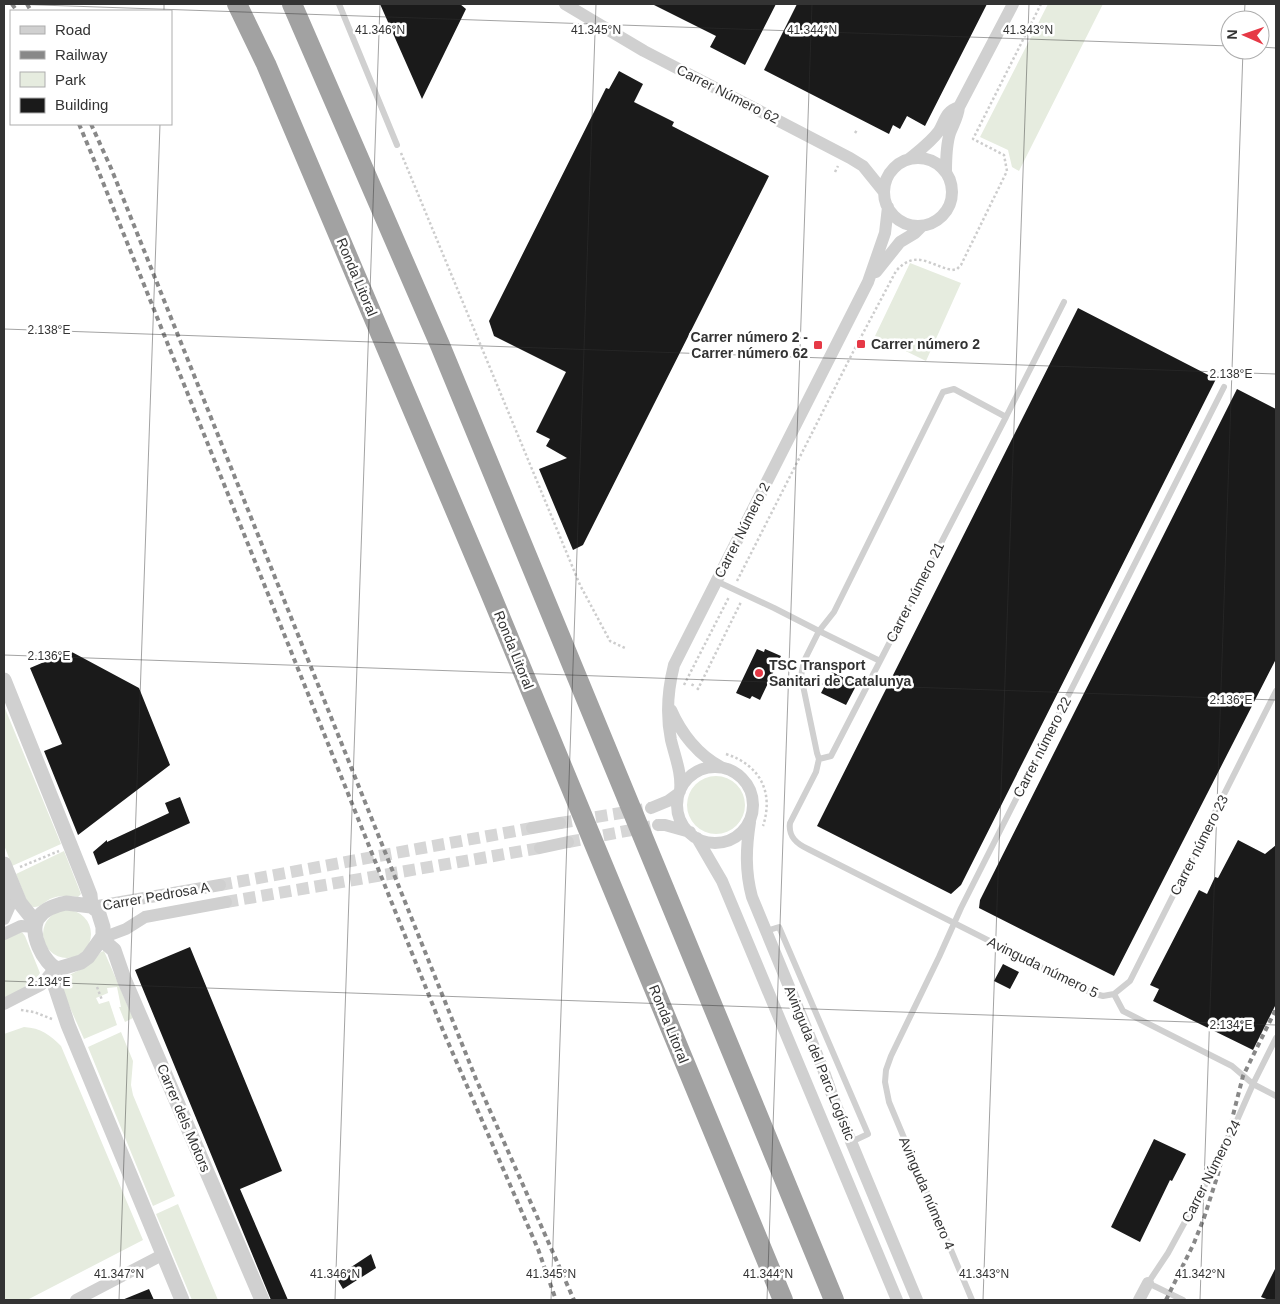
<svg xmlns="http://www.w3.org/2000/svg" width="1280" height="1304" font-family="Arial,sans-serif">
	<rect width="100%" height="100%" fill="#fff"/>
	<path fill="#e6ecdf" d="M1048,4H1103L1019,171L1012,167L1008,150L980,137Z
		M910,263L961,283L926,361L875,336Z
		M4,706L61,844L12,866L4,845Z
		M687 805a29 29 0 1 1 58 0a29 29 0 1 1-58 0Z
		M64,851L81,894L78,897C68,896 60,895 50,899C44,902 40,908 33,907L28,904L16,874Z
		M43 934a24 24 0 1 1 48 0a24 24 0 1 1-48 0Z
		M22,932L25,936L40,973C33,986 17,991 4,998V939Z
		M104,951L133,1018L125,1022L119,1007H121L117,987L107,988L108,993L96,998L99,1004L109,1001L117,1025L84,1039L67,1001L61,981L63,978C78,971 91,965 101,952Z
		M24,1027C41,1028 50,1035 61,1046L143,1240L27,1300H4V1034Z
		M121,1032L133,1061L131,1085L133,1095L175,1196L153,1206L88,1047Z
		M178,1204L218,1300H192L156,1214Z"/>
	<path fill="#1a1a1a" d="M380,4H460L466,9L422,99Z
		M652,4H776L745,65L710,47L716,36Z
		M797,4H987L925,126L907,116L900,129L893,125L889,134L764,70Z
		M619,71L643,84L634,102L674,122L672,126L769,176L583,545L573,550L539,469L567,458L546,446L550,439L536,432L566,372L494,336L489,321L606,88L609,89Z
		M1078,308L1216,379L961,885L951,894L817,826Z
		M1237,389L1276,409V659L1114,976L979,908L980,900Z
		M757,649L764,652L765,649L781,656L760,700L752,696L750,699L736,693Z
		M70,651L139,688L170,765L78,835L44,751L62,744L30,668Z
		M832,672L857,684L846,705L821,693Z
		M180,797L190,823L98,865L93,852L107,840V842L169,813L165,803Z
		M1238,840L1265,854L1276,845V1004L1253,1050L1153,1001L1159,989L1150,985L1199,890L1207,894L1215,877L1218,878Z
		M190,947L282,1171L240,1189L288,1300H271L135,970Z
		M1003,964L1019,972L1010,989L994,981Z
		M1154,1139L1186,1154L1172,1181L1170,1180L1140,1242L1111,1227Z
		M371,1254L376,1268L343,1289L336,1277Z
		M1276,1267V1300H1269L1261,1297Z
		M149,1289L154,1300H122Z"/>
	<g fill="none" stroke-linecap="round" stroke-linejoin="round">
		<path stroke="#d6d6d6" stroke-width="12" stroke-dasharray="12 6" stroke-linecap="butt" d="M560,823L651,808
			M568,842L658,825
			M220,885L532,828
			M226,902L540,848"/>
		<path stroke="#cdcdcd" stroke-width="2.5" stroke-dasharray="2.5 2.5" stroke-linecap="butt" d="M855,133L857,130
			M401,153L580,585L610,641L627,649
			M835,172L838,166
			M737,581L852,354L896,271C916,249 929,265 952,270L957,269L961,265L1007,171L1004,155L973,139L1041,4
			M684,685L729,597
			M692,686L694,682
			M697,688L698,689L741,602
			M726,754C760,765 774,792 763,826
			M20,867L59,851
			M97,987L102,1000
			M21,1010L34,1012L52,1019"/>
		<path stroke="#d0d0d0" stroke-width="6" d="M339,4L397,145
			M716,581L774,608L819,631L804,661L801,676L817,753L819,759L816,772L790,823C788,837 797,844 808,849L1092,993L1103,996L1114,994L1123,1011L1232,1066L1253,1084L1276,1096
			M880,661L819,631L834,612L943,392L954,389L1006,417L1064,302
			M819,759L831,756L1006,417
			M766,931L779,927L868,1134L851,1142
			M1114,994L1130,981L1276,691
			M972,1300L889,1102L885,1082L886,1070L891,1056L939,957L961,908L1224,387
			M1183,1300L1148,1283L1168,1253L1223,1152L1253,1084L1276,1038"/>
		<path stroke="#d0d0d0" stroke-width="12" d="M565,4L644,51L850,158L863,166L884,192
			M884 192a34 34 0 1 1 68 0a34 34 0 1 1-68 0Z
			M909,159C920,150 931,142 939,131C946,119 945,112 959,107
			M946,172C946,160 946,145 950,133C954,123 958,117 959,107L1013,4
			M876,272L900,242L915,233L922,226
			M671,710C681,733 698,755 721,767
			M677 805a38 38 0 1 1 76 0a38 38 0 1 1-76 0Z
			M680,791C682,773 675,757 671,740C666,716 668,689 674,665L868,282L885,233L888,207
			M651,808L668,801L679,793
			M750,822C746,848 745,871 752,897L823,1069L835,1103L917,1300
			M658,825H665L690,832
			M532,828L560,823
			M697,838L722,881L897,1300
			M540,848L568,842
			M92,907L220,885
			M4,919L11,903V884
			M4,934L21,926L35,927
			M102,938L126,929L145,917L226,902
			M4,1004L41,985L55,968
			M76,1300L162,1255
			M1139,1300L1148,1283"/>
		<path stroke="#d0d0d0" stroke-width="15" d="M4,680L85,882L90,895L91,906
			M4,864L20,903L36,923
			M66,903L91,906L98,911L103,927V936L88,957L81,962L58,969C44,965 28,931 38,918C44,909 56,905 66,903Z
			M101,939L114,950L124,979L262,1300
			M55,969V986L68,1025L182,1300"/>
		<path stroke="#a2a2a2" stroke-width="20" d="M237,4L266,64L489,590L783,1300
			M292,4L440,345L834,1300"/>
		<path stroke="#888" stroke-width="4" stroke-dasharray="5 4" stroke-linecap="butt" d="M12,4L17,11
			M27,4L31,11
			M79,124L92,155L444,1033L538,1249L556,1300
			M91,124L111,168L476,1079L574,1300
			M1166,1300L1194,1243L1204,1218L1218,1174L1243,1076L1276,1009"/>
	</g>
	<path fill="none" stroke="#333" stroke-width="1" stroke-opacity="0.45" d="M11,4L1230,46M164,11V4M1244,20L1245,4M1260,47L1276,48M4,329L1276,374M4,655L1276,700M4,981L1276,1025M119,1300L160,124M335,1300L380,4M551,1300L596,4M767,1300L812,4M983,1300L1029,4M1200,1300L1243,50"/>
	<g fill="#e63946" stroke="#fff" stroke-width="2">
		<rect x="856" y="339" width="10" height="10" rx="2.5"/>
		<rect x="813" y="340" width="10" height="10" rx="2.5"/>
		<circle cx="759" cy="673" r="5"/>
	</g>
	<g text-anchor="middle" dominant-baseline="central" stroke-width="5" stroke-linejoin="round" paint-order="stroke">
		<g font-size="14" fill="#333" stroke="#fff">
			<text transform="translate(728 94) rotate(27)">Carrer Número 62</text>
			<text transform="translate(357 277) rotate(67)">Ronda Litoral</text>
			<text transform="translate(742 530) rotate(-63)">Carrer Número 2</text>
			<text transform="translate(915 592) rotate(-63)">Carrer número 21</text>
			<text transform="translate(514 650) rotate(68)">Ronda Litoral</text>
			<text transform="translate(1042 747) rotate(-63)">Carrer número 22</text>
			<text transform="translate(1199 845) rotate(-63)">Carrer número 23</text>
			<text transform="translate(156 896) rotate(-10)">Carrer Pedrosa A</text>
			<text transform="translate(1043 967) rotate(26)">Avinguda número 5</text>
			<text transform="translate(669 1024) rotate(68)">Ronda Litoral</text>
			<text transform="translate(820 1063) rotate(68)">Avinguda del Parc Logístic</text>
			<text transform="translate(184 1118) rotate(67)">Carrer dels Motors</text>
			<text transform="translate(1211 1171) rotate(-63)">Carrer Número 24</text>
			<text transform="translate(927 1193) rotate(67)">Avinguda número 4</text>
		</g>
		<g font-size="14" font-weight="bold" fill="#333" stroke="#fff" text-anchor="start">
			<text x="808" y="337" text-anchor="end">Carrer número 2 -<tspan x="808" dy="16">Carrer número 62</tspan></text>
			<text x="871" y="344">Carrer número 2</text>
			<text x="769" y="665">TSC Transport<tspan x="769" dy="16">Sanitari de Catalunya</tspan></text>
		</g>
	</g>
	<g font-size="12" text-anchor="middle" fill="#333" stroke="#fff" stroke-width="5" stroke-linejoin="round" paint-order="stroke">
		<text x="380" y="34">41.346°N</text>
		<text x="596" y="34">41.345°N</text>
		<text x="812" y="34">41.344°N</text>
		<text x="1028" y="34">41.343°N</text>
		<text x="49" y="334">2.138°E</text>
		<text x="1231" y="378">2.138°E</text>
		<text x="49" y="660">2.136°E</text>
		<text x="1231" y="704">2.136°E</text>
		<text x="49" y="986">2.134°E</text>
		<text x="1231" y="1029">2.134°E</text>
		<text x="119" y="1278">41.347°N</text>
		<text x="335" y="1278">41.346°N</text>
		<text x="551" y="1278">41.345°N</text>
		<text x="768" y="1278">41.344°N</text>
		<text x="984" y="1278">41.343°N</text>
		<text x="1200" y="1278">41.342°N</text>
	</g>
	<rect width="1280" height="1304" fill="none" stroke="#333333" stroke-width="10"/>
	<rect x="10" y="10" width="162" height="115" fill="#ffffff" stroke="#adadad"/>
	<rect x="20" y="26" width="25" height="8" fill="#d0d0d0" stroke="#adadad"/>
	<text x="55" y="35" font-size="15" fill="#333333">Road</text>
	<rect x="20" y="51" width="25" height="8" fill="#888888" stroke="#adadad"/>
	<text x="55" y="60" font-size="15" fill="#333333">Railway</text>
	<rect x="20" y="72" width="25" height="15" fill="#e6ecdf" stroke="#adadad"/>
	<text x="55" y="85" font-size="15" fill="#333333">Park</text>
	<rect x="20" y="98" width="25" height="15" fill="#1a1a1a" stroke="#adadad"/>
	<text x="55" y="110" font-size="15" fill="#333333">Building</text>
	<g transform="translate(1245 35) rotate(272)"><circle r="24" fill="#ffffff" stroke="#adadad"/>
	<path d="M0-4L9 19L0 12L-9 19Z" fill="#e63946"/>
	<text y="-8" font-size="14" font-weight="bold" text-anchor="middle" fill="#333333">N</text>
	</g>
</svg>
